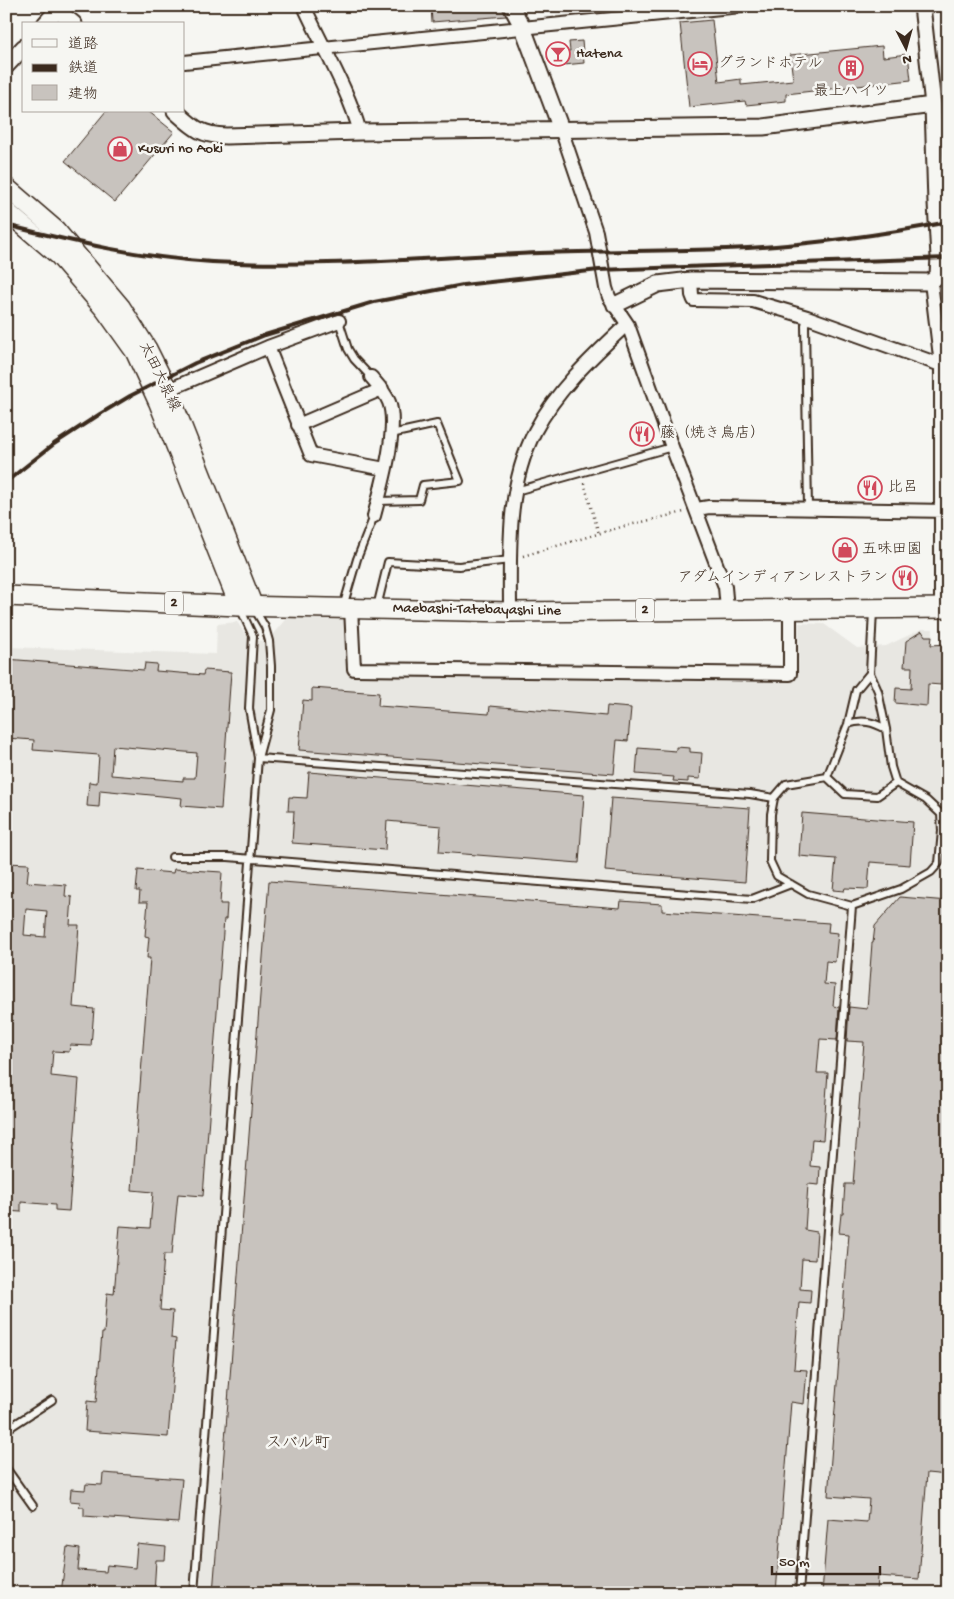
<svg xmlns="http://www.w3.org/2000/svg" width="954" height="1599" font-family="'Gochi Hand','Klee One',sans-serif">
	<rect width="100%" height="100%" fill="#f6f6f2"/>
	<filter id="ink" filterUnits="userSpaceOnUse"><feTurbulence type="fractalNoise" baseFrequency=".02" numOctaves="2"/><feDisplacementMap in="SourceGraphic" scale="10" xChannelSelector="R" yChannelSelector="G"/><feConvolveMatrix kernelMatrix="1 2 1 2 8 2 1 2 1" color-interpolation-filters="sRGB"/></filter>
	<g filter="url(#ink)">
		<path fill="#e8e7e2" d="M290,615L348,619L350,674L798,677L799,623L824,624L857,648L886,646L922,629H933L930,686L948,688V1593H6V647L216,654L217,624L237,622L250,640L268,641Z"/>
		<path fill="#c8c3be" stroke="#3b2a1e" fill-rule="evenodd" d="M431,6H502L506,16L432,22Z
			M712,20L719,82L741,79V85L793,80L790,55L882,46L883,57L908,54L911,80L786,94V101L746,105L745,101L689,107L680,23Z
			M582,41L584,63L554,66L553,52L570,51L569,42Z
			M106,111H148L174,132L115,202L65,161Z
			M922,631L925,636H932L931,645L948,644V662H943L941,685L928,684L927,706L895,703L896,688L911,689L912,667H904L906,641Z
			M6,659L144,670L145,663L157,664L156,671L203,675L204,670L231,672L221,809L181,806L182,798L100,790L99,807L87,806L89,782L97,783L99,755L33,750L34,740L6,738ZM113,746L197,753L195,778H183V781L111,775Z
			M312,688L379,693L378,706L489,714L490,706L606,716L607,706L631,708L628,741L617,740L614,774L299,750L303,700L312,701Z
			M676,747L690,748V752L702,753L700,779L688,778V782L673,781L674,777L636,774L638,748L676,751Z
			M309,772L584,795L579,863L439,852L441,826L387,821L385,850L292,843L294,811H288L289,797L307,798Z
			M611,798L750,808L745,882L605,871Z
			M802,813L913,822L910,865L870,862L868,889L845,888L844,891L833,890L836,859L799,856Z
			M6,863L29,864L27,882L66,885L65,896L72,897L70,925H79L73,1007L94,1009L91,1046L70,1045L69,1052L53,1051L51,1076L79,1079L69,1211L55,1210V1205L21,1202V1212L6,1211ZM26,909L47,911L45,937L24,935Z
			M174,869L222,872L220,904H227L226,919H224L203,1196L178,1194L172,1254H164L160,1310L173,1311L171,1338L176,1339L168,1437L85,1431L87,1401L96,1402L102,1333H104L107,1293L114,1294L120,1226L150,1228L153,1192L132,1190L150,958H147L149,937L145,936L148,902H139L140,891H136L138,870L173,873Z
			M269,881L620,908L621,901L662,904V911L829,923L828,932L838,933L835,962L826,961L824,984L835,985L833,1006L839,1007L837,1040L820,1039L817,1073H828L823,1140L812,1139L810,1166L820,1167L819,1185L808,1184L805,1230L817,1232L815,1260L802,1259L800,1289L811,1290L810,1303L799,1302L794,1369L807,1370L804,1404L791,1402L776,1593H595L596,1589L569,1587L568,1593H213Z
			M900,897L948,901V1475L927,1473L919,1579L878,1576L877,1593H822L828,1519L867,1522L869,1499L828,1496L849,1234L839,1233L841,1214H843L845,1184H853L864,1042L847,1041L849,1007L867,1009L872,943H873L875,926Z
			M103,1473L182,1479L178,1523L84,1516V1507H79L80,1502L70,1501L71,1489L85,1490L86,1484L102,1485Z
			M137,1544L166,1547L165,1560H156L154,1593H61L67,1547L80,1549L78,1570L106,1572L107,1565L135,1568Z"/>
		<g fill="none" stroke-linecap="round" stroke-linejoin="round">
			<g stroke="#3b2a1e" stroke-width="10">
				<path id="service" d="M807,317L805,325L808,509
					M339,321L348,349L354,359L371,377
					M516,491L672,447
					M378,501L419,500L423,485L460,481L437,424L391,434
					M343,607L357,559L374,516
					M377,607L388,562L459,566L510,560
					M255,610L265,627L269,641L271,666V710L258,758L750,794L774,798
					M870,673L856,690L848,724L827,777L786,784L774,798L771,814L770,861L777,876L808,894L852,906L901,889L931,872L939,863L942,831L941,814L926,800L896,783L891,767L886,729L878,691L870,673L873,610
					M848,724C863,719 873,722 886,729
					M827,777L845,794L877,796L896,783
					M172,857H228L752,899L791,884
					M6,1430L52,1400
					M6,1468L33,1506
					M194,1593L258,758L249,708L253,636L240,608
					M799,1593L852,906"/>
			</g>
			<g stroke="#3b2a1e" stroke-width="16">
				<path id="minor" d="M304,6C323,48 348,89 360,132
					M184,62L741,6
					M561,129L596,232L606,288L609,297L628,325L672,447L725,587L727,609
					M691,280L692,295L694,300L753,301L807,317L941,365V608
					M931,282L941,365
					M268,347L311,455L385,469
					M371,377C378,385 385,392 389,402C399,428 381,489 374,516
					M168,390L268,347L339,321
					M298,425L382,389
					M697,509L709,507L948,511
					M351,608L354,669L790,674V608
					M510,612C510,551 506,487 535,431C556,391 591,358 624,327L628,325"/>
			</g>
			<g stroke="#3b2a1e" stroke-width="19">
				<path id="tertiary" d="M511,6L523,28L561,129
					M57,10L74,24
					M45,24L61,6
					M6,66L24,47
					M175,111C194,128 200,135 226,136L360,132L763,127L933,105
					M615,305L658,284L691,280L931,282L938,275L939,257L936,203L933,105L922,6"/>
			</g>
			<g stroke="#3b2a1e" stroke-width="21">
				<path id="secondary" d="M6,187L56,230L121,307L147,348L168,390L253,605
					M6,211L59,256L105,310L135,352L158,402L239,606"/>
			</g>
			<g stroke="#3b2a1e" stroke-width="22">
				<path id="primary" d="M6,596L239,606L510,612L948,608"/>
			</g>
			<path stroke="#3b2a1e" stroke-width="2.5" stroke-dasharray="1 4" stroke-linecap="butt" d="M584,483L599,534
				M523,556L621,527L684,512"/>
			<use href="#service" stroke="#f6f6f2" stroke-width="6"/>
			<use href="#minor" stroke="#f6f6f2" stroke-width="12"/>
			<use href="#tertiary" stroke="#f6f6f2" stroke-width="15"/>
			<use href="#secondary" stroke="#f6f6f2" stroke-width="18"/>
			<use href="#primary" stroke="#f6f6f2" stroke-width="19"/>
			<path stroke="#3b2a1e" stroke-width="4" d="M6,225C74,242 142,258 212,262C321,268 431,257 540,253C602,251 664,251 726,249C800,246 875,236 948,222
				M6,482L54,444L100,414L130,396L195,363L265,335L374,302L463,285L599,270L948,258"/>
		</g>
	</g>
	<defs>
		<g id="bar-ring" transform="scale(1.25)"><circle r="9.5" fill="#f6f6f2" stroke="#d1495b" stroke-width="1.5"/><path d="M-6-5H6L.8 .8V4.5H3.5V6h-7V4.5H-.8V.8Z" fill="#d1495b"/></g>
		<g id="hotel-ring" transform="scale(1.25)"><circle r="9.5" fill="#f6f6f2" stroke="#d1495b" stroke-width="1.5"/><path d="M-6-4.5h1.5V1H6V5H4.5V3h-9V5H-6ZM-4 0a1.8 1.8 0 1 1 3.6 0ZM.5 0V-2.5h3Q6-2.5 6 0Z" fill="#d1495b"/></g>
		<g id="building-ring" transform="scale(1.25)"><circle r="9.5" fill="#f6f6f2" stroke="#d1495b" stroke-width="1.5"/><path d="M-4-6H4V6H1V3H-1V6H-4ZM-2.5-4.3h1.7v1.8h-1.7ZM.8-4.3h1.7v1.8H.8ZM-2.5-1h1.7V.8h-1.7ZM.8-1h1.7V.8H.8Z" fill="#d1495b"/></g>
		<g id="shop-ring" transform="scale(1.25)"><circle r="9.5" fill="#f6f6f2" stroke="#d1495b" stroke-width="1.5"/><path d="M-5-2.5h2.3a2.7 3.5 0 0 1 5.4 0H5L5.5 6h-11ZM-1.5-2.5h3a1.5 2.3 0 0 0-3 0Z" fill="#d1495b"/></g>
		<g id="restaurant-ring" transform="scale(1.25)"><circle r="9.5" fill="#f6f6f2" stroke="#d1495b" stroke-width="1.5"/><path d="M-5-6h1v4h1v-4h1v4h1v-4h1v5L-1.5 .5V6h-2V.5L-5-1ZM5-6V6H3V1.5H1.5Q1.5-4 5-6Z" fill="#d1495b"/></g>
	</defs>
	<g fill-rule="evenodd">
		<use href="#bar-ring" x="558" y="54"/>
		<use href="#hotel-ring" x="700" y="64"/>
		<use href="#building-ring" x="851" y="68"/>
		<use href="#shop-ring" x="120" y="149"/>
		<use href="#restaurant-ring" x="642" y="434"/>
		<use href="#restaurant-ring" x="870" y="488"/>
		<use href="#shop-ring" x="845" y="550"/>
		<use href="#restaurant-ring" x="905" y="578"/>
	</g>
	<g text-anchor="middle" dominant-baseline="central" stroke-width="5" stroke-linejoin="round" paint-order="stroke">
		<g fill="#f6f6f2" stroke="#73675e" stroke-width="1">
			<rect x="165" y="591.5" width="18" height="23" rx="4"/>
			<rect x="636" y="598.5" width="18" height="23" rx="4"/>
		</g>
		<g font-size="14" font-weight="bold" fill="#3b2a1e">
			<text x="174" y="603">2</text>
			<text x="645" y="610">2</text>
		</g>
		<g font-size="15" fill="#3b2a1e" stroke="#f6f6f2" text-anchor="start">
			<text x="576" y="54">Hatena</text>
			<text x="718" y="64">グランドホテル</text>
			<text x="851" y="92" text-anchor="middle">最上ハイツ</text>
			<text x="138" y="149">Kusuri no Aoki</text>
			<text x="660" y="434">藤（焼き鳥店）</text>
			<text x="888" y="488">比呂</text>
			<text x="862" y="550">五味田園</text>
			<text x="888" y="578" text-anchor="end">アダムインディアンレストラン</text>
		</g>
		<g font-size="15" fill="#3b2a1e" stroke="#f6f6f2">
			<text transform="translate(159 377) rotate(64)">太田大泉線</text>
			<text transform="translate(477 610) rotate(1)">Maebashi-Tatebayashi Line</text>
		</g>
		<g font-size="16" fill="#3b2a1e" stroke="#f6f6f2">
			<text x="298" y="1444">スバル町</text>
		</g>
	</g>
	<rect width="954" height="1599" fill="none" stroke="#f6f6f2" stroke-width="25"/>
	<rect x="12" y="12" width="929" height="1574" fill="none" stroke="#3b2a1e" stroke-width="2" filter="url(#ink)"/>
	<rect x="22" y="22" width="162" height="90" fill="#f6f6f2" stroke="#aba49d"/>
	<rect x="32" y="39" width="25" height="8" fill="#f6f6f2" stroke="#aba49d"/>
	<text x="68" y="48" font-size="15" fill="#3b2a1e">道路</text>
	<rect x="32" y="64" width="25" height="8" fill="#3b2a1e" stroke="#aba49d"/>
	<text x="68" y="72" font-size="15" fill="#3b2a1e">鉄道</text>
	<rect x="32" y="85" width="25" height="15" fill="#c8c3be" stroke="#aba49d"/>
	<text x="68" y="98" font-size="15" fill="#3b2a1e">建物</text>
	<g transform="translate(906 48) rotate(174)" stroke="#f6f6f2" stroke-width="4" paint-order="stroke">
	<path d="M0-4L9 19L0 12L-9 19Z" fill="#3b2a1e"/>
	<text y="-8" font-size="14" font-weight="bold" text-anchor="middle" fill="#3b2a1e">N</text>
	</g>
	<path d="M772 1566v8h108v-8" fill="none" stroke="#3b2a1e" stroke-width="2.5"/>
	<text x="779" y="1566" font-size="15" fill="#3b2a1e" stroke="#f6f6f2" stroke-width="4" paint-order="stroke">50 m</text>
</svg>
